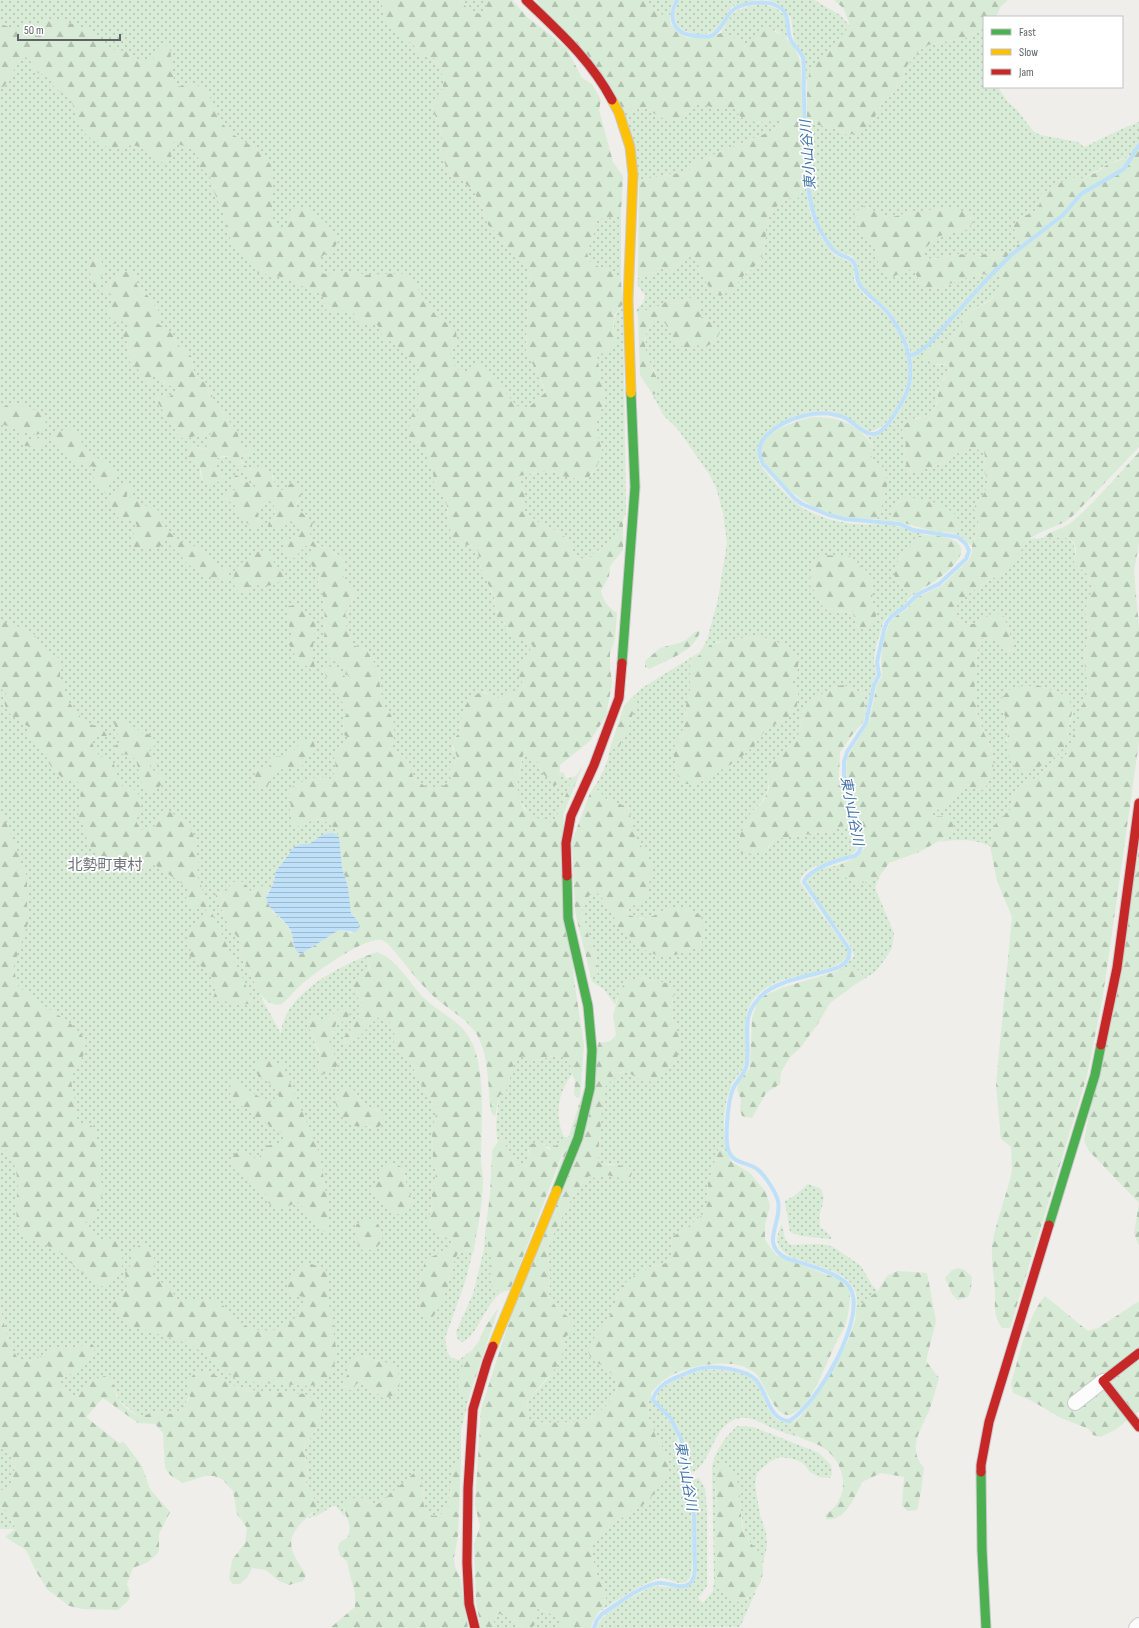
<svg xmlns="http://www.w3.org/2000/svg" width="1139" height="1628" font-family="'Sofia Sans Condensed','Noto Sans JP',sans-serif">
	<defs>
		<pattern id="grass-dots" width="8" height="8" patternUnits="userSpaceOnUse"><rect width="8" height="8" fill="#d8ebd6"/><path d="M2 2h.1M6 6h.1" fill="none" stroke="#b2c2b1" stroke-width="1.8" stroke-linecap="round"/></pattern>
		<pattern id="forest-firs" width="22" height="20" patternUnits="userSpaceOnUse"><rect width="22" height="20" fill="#d8ebd6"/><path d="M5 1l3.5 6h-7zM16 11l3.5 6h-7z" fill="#b2c2b1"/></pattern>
		<pattern id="water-rules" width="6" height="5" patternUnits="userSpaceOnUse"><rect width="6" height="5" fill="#bfe0f9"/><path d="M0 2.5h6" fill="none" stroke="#9eb9cd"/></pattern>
	</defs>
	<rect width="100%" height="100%" fill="#efeeea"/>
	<path fill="url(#grass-dots)" fill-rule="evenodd" d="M0,0H381V5L414,44C416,56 424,55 434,58L443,76V88L436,98L432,109L438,121L442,137L440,147L442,158L452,176L463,181L474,192L482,207L488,225L499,235L512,255L519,258L527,265L530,281L528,297L526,350L546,393L529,407L443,496L447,505L448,519L460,543L476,547L480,554L479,562L481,569L486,577L491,592L494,595L495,609L509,631L517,639H525L533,646C525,658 515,671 524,686L519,692L506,695L501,699L484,692L469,700L460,726L461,731L455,737L452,748L457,757L454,765L449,771L451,779C444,787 435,793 425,786C421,784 419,781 414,779L406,758L389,748L393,743L394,724L391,715L383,705L379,679L380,673L366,649L352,645L346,627L347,621L344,613L351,603L356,591L343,576L346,564L337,554L330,552L312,540L310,535L308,516L298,510L295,507L299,501L283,490H279L275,487L273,475C260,472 245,471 240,457L252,455L254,452L252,449L242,448L239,445L238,432L227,419L223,411L213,399L210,388L206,383L198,379L194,373L191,356L185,349L178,346C172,330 170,332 156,323L158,309C151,304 153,302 148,297C141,286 138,290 135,275L124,272L111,279L110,285L105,287V292L113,294V323L127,320L133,329L123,336L127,342L130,362L141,372L152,376L159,375L165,384L176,386L179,389L169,397L158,394L155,398L179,436L184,439L199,435L211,433L206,450L196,446L201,478L206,483L224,477L216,467V458L231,457L239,470L259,485L256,488L248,483L231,480L235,484V490L224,498L234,504L241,517L255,528H261L257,510L262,505L271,501L274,504L275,520L269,522L283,527L289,523H300V532L290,539L286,554L294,558L305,546H313V567L319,571L320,575L318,583L323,596L325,620L324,640L328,643V657L342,667L354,685L337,670L323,667L331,691L337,695L349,711L345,715L342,733L347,737V741L336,749V771L332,779L326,780L321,777L289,795L292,802L290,810L293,816L304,824C320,816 326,819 338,832L339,837L334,834L322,835L309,844H301L289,853L281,865L276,870L274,882L268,892L266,887L250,893L249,888L242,882H233L225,893L215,894L229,927L240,940V951L259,993L281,1034C283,996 334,969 366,956V958C374,968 366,975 357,979L359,999L363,1004L362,1009L353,1027L344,1037L345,1043C360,1042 367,1025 379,1017L387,1018L395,1029C393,1055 391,1047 411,1060L416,1076L432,1101L436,1114L432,1131L433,1160L436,1172L435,1183L431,1191L433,1200L430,1210L439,1236L450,1238L452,1241C445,1250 437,1256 427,1258L421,1276L420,1290L448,1286L452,1266L458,1253L472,1249L477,1236L465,1282L445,1338L447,1352L452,1358L459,1360L472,1350L464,1361L470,1394L461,1430V1462L450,1490L449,1505L441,1515L433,1516L424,1506L422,1486L415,1472L384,1502L374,1504L368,1502L360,1497L344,1507L345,1517L336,1506H332L317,1516L307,1518L313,1513L312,1491L306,1483L308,1470L304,1446L317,1429L256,1391L236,1387L206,1370L181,1410L171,1414L160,1412L138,1416L119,1400L113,1383L103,1376L91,1382L76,1396L67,1394L60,1381L72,1373L93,1354L92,1344L68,1348L50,1347C40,1359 33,1364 17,1359L8,1341L0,1306ZM332,1015L343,1022L336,1023C334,1043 322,1034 336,1058L318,1066L321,1058L312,1036L315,1016C320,1020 322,1020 328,1019ZM355,1092C361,1103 367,1107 378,1110L371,1128L364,1125L355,1126ZM381,1170L405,1175L406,1185L413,1203L398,1214C385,1209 379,1202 373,1189L375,1184L381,1181ZM364,1356L373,1360L381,1361L383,1398L361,1380L350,1390L342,1384L348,1374Z
		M460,0H487V7L481,14L470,11Z
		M649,0H674L671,7L670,23L667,18L649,6Z
		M679,0H757L733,6C726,13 722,25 714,31C709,34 705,34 699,34C676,32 670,20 679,0Z
		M768,0H814L840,15L850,26L809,75L807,84L804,55L794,40L791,18L779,4Z
		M762,4L776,8L786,17L787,39L775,30L743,47L721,33C734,8 735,10 762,4Z
		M984,28V87H998L1007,101L1017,110L1033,131L1040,135L1078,142L1084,147L1126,127L1139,122V150C1131,159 1119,158 1108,164C1099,168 1091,175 1081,179C1067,184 1055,187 1042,193L1039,206L1034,212L1019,218L1013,226L1020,243L1011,252L1002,251L988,254L971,255L957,254L944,258L924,259L922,252L936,237L968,229L974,221L971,214L939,209L912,212L888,218L864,206L869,242L877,251L878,260L892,278L908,269L915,273L920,282L929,289H935L972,276L998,272L1002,277L998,293L988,301L968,312L952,340L940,345L927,348L937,365H950L949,374L943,379L937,390L938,399L933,411L927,417L915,418L902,430L906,441L904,458L910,474L938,465L968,447L984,451L986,463L984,471L989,482C987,492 979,499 974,508L979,525L972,546L959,535L952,533L959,526L908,497C898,499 892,510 890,519L897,522L876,519L881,515V507L887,486L870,453L873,445L865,434L870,437C885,434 895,420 902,407C918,380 915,350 898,324C895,319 892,313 888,309C880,301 867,294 861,284C856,276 861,266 854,258C851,254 845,254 840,252C830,248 822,231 818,221C808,195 806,146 807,118L810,123L840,130L847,135L873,120L882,104L892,95L903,81L905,68L919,51L928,45L969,37Z
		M696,103L725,108H734L758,123L770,121H782L779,128L698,161L686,173L667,174L639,181L623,110L630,112C644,106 647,107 659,117L686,114Z
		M804,175L810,213L820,236L834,255L852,263C856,271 851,277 857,286C864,298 877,304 886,314C900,330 911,357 908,379C906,390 900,401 895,411C890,419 880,431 870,431C856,425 845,413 830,411C805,407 752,427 758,459C759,468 791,500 799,506C816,516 837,523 857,524C870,525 884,523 896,526C906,528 916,532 925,535L919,536L910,548L899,559L897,581L910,594L920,590L909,598L902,607L887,617L884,621C880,633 875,647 874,659C873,669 880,671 873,681L864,721L865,694L843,685L836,686L807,703L801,715L800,731L796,740L769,766C769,792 769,796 750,814L768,849L774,839L832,831L852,821L858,847C849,867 804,858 800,882L822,915L847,949L848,954C833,981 774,966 751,1003C740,1021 750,1045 745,1063C744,1070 735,1077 732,1084C723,1104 722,1131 727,1153L722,1149L719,1148L708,1183L707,1205L703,1214L688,1227L672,1237L671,1258L666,1263L654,1266L618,1292L612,1313L588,1348L591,1359C612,1371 628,1383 607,1405C601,1411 593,1419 584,1420C566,1424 547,1423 529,1422L527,1401C536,1391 548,1380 555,1368C565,1353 566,1334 568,1317L557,1308L549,1297L550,1275L547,1249L555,1231L575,1192L589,1176L596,1178L607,1175L632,1173L619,1165L599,1163L598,1156C601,1136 599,1105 605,1087C607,1081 620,1072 626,1071L636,1078L680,1041C671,1021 670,1011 675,990L671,983L657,982L642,977L625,983L620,990L615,1005L604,989L592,982L591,977H597C601,952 578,922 583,905C584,901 589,896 592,892H597L604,900L606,907L614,916L617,927L625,931L636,942L666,909C650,917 646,921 629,915L626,907L639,904L646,851L637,843L628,807L606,799L598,790L590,793C600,779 608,765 610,748L621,745L632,715L636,699L632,697L642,688L700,652L707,640L718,599L727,543L723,513L716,487L709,474L677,428L664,416L649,389L654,395L656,374L645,354L646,334L652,323L658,318L665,323L676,343L685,348L696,344L705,347L715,342L711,322L701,318V306L691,298L680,301L670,299L659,306L651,310H644L638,314L636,310L643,303L645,295L637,284L638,278L649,276L657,268L673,271L686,256L697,259L700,271L710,289L720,296L761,261L766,235V226L772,210L788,198L801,195ZM838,556H849L856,561L862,568L868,572L873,584L872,604L877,612L865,630L857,627L853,612C843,613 834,610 824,609L816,592L809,584L814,563ZM757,636C780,641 784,651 798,668L792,683L798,694L797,706L786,720L767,728L762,734L678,776L674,757L673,749L680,738L685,723L686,705L690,692V664L717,642Z
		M621,212V282L612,271L599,267L589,261L587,252L596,227L597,220L607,217L616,218Z
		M623,304L626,513L616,537L587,559L575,558L570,544L561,533L536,521L525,511V497L519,476L549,471L558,472L562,476L584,480L591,476L597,466L595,426L605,400L597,356L604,352L616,339C612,322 613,318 623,304Z
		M1064,537C1076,541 1076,550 1074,561L1077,566L1086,573L1089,578L1091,586V593L1085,610L1089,631L1084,659L1088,677L1087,696L1068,752L1064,757L1034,779L1018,788L1012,800L1011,809C997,824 993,824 990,846C974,839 957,839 939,842L952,834L948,818L933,816L932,813L946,805L963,789L968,788L984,790C996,766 996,759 985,734C983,729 980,723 978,717C972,693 973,661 982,638L995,640L1002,649L1014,652L1016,646L1011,638L1003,615L983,619L974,624L965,623L954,617L955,604L981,585L1004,572L1029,539ZM1040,686L1067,696L1073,713L1068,728L1067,738L1006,742L1009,723L1000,707Z
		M524,752L538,762L541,771L559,783V772L564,773L566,779L576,776L569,787L557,816L552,822L538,820L529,814L518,798L517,784Z
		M841,864L838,873L871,882L879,877L875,888L894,933L892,948L883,962L875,972L856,984L862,975L851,967L837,971L847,964L854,956C850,934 814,906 807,882C812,869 829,868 841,864Z
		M523,1056L535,1061L553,1056H562L570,1063L572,1074C558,1093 554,1115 564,1137L552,1150L541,1142L528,1150L529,1160L525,1165L519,1167L502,1140L498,1141C494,1126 498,1112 499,1096C501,1094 505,1092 506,1090C514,1078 505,1067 523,1056Z
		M808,1184L820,1188C826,1198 823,1202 820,1213C819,1218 820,1223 820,1227L831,1236V1239L801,1236L790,1232L785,1201L794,1196Z
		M782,1224L785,1239L790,1245L815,1244L827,1245L835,1248L861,1266L872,1285L878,1291C867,1299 860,1306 855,1319C856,1310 859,1297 854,1288C845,1270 807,1263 789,1256C775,1246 775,1238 782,1224Z
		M485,1233L493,1264L490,1278L495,1289L502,1292C499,1294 496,1297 493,1301C483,1313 477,1333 463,1342L458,1340L456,1332L473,1294L484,1249Z
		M703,1370C719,1370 739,1369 752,1379C766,1390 767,1433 795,1420L791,1425L790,1428L797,1437C788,1434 779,1431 770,1427C763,1424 756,1419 748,1418C711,1415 714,1466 691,1473C684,1442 682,1423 657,1402C652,1385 692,1374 703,1370Z
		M651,1394C654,1410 672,1418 676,1434C678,1440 678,1446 679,1452C681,1466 686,1480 689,1494C691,1507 697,1572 688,1580C679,1588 670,1577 662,1578C646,1580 615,1602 600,1611L606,1601L604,1587L597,1577L590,1546L604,1531L621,1518L646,1503L669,1465L664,1448L656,1437L649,1418L648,1397Z
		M737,1426L753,1427L819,1453L831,1465L832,1474L830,1478L819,1477L810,1472L803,1463L794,1459L780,1457L769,1462L757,1473L755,1484L760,1515L766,1532L767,1546L763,1564L758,1552L744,1534L738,1486L733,1472L715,1488L717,1511L714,1542L717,1562V1581L721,1591L728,1597L747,1599L756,1591L740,1627L597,1628C601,1611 636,1596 651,1587C665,1585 680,1591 693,1584L697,1572L696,1509L693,1480L699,1478L705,1488L707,1512V1586L698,1598L703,1603L713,1591L714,1581L712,1467C716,1449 724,1439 737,1426Z
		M0,1448L10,1453L15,1472L9,1487L0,1491Z
		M0,1507L5,1509L16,1529H0Z
		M537,1608C548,1612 559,1616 562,1628H526H532Z
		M505,1613L522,1628H493L495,1615Z"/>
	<path fill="url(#forest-firs)" d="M381,0H460L470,11L481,14L487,7V0H512L529,19L547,32L567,49L582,78L592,84L601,100L599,110L613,162L623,176L621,212L616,218L607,217L597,220L596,227L587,252L589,261L599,267L612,271L621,282L623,304L615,314L613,325L616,339L613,348L597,356L605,400L595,426L602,450L597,466L590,476L584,480L562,476L558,472L549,471L519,476L525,497V511L536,521L561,533L570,544L575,558L587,559L616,537L623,511V550L610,566L609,576L601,591C603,601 608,607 617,613L615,639L610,653V668L612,683L606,716L590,741L560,765L559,783L554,786L541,771L538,762L524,752C515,785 509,815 552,822L557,816L569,787L583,765L563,815L574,980L584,1045L580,1097L577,1098L574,1094L575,1080L572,1074L570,1063L562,1056H553L528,1062L523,1056C505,1067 514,1078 506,1090C505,1092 501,1094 499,1096L495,1117L491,1112C488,1090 489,1064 481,1043C472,1019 447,1010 431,994C416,979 403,961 389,945C387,943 385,941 382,940C364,937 316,972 302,984C295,990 289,998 282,1004L276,1005L268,1002L259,993L240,951V940L229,927L215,894C225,895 227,890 233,882H243L249,888L250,893L254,892L260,886L266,887L268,892L266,898L273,912L285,923L291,932L294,947L301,954L339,930L352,933L354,916L351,913L348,887L342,868L338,832C320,814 318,818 297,827L292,822L293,816L290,810C292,802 289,797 289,789C300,783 314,773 326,780L332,778C336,770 337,764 333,755L336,749L347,741V737L342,733L344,725L343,719L349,711L337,695L331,691L323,667L327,665L337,670L353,683L342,667L328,657V643L324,640L325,620L323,596L318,583L320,575L319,571L313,567L307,559L313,553V546H305L294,558C284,553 281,550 286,539H290L300,532V523H289L283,527H268L269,522L275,520L274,504L271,501L262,505L257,510L261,529L255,528L247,523L240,517L234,504L224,498L225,493L235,490V484L231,480L236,475L256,488L259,485L239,470L231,457L224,456L216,458V467L224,477L221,481L214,483H205C200,476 203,474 200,468C196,461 186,463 187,448L190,445L206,450L207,440L211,433L199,435L184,439L179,436L155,398L158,394L169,397L179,389L176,386H167L159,375L152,376V382L147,385C143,380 141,378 141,372L130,362L127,342L123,336L124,329H133L127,320L113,324C109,315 105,310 113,303V294L105,292V287L110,285L111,279L124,272H132L135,275L137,285L148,296L153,305L161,313L157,323C170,332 172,330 178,346L185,349L191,356L194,373L198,379L206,383L210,388L213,399L223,411L227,419L238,432L239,445L242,448L252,449L254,452L252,455L240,457L242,463L251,470L261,465C270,471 274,476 275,487L279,490H283L291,483L298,488L301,495L295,507C301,513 308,516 313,523C312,526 309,532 310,535C311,545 337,554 344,558L346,564L343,576L356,591L351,603L345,613L347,621L346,627L354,637L352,645L366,649L380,673L379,679L383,705L391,715L394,724L393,743L389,748L406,758L414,779C419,781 421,784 425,786C436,793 444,787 451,779L449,771L454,765L457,757C453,744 449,743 461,731C459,718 466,693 483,693C488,693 496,697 501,699L511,690L519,692L524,686L518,673L521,664L533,646L525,639H517L510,635L509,631L504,622L500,621L496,617L498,612L495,609L494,595C492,593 480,566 479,562C478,556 480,553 476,547C471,545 465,545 460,543C447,538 449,517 447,506C445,498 439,493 434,488L433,470L428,465C428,444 420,450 409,436L410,421L413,412L418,411L416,402L419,394L417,384V375L421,368C408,357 399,344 382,337L381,330L375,322L365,325L358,323L354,314L348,310L328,313L325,308L324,298L318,293L281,277L258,273L231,243L226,221L211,184L210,176L200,168C199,148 189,148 172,142L170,151L172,159L164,163L156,160L152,153L145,147L127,145L116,150C96,143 84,139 77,118C75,112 74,105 70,100C62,89 54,94 51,78C39,72 34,75 30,60L22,55L9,80L0,91V24L16,29H28L48,19H58L90,30L106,48L129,52L132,57L138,61L153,58L165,44L170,49L175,87L196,84L207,93L216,107L219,120L232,134L257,149L271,165L273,183L272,224L285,230L292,210L305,207C311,212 317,215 323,220C330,226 335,233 339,240L334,248L321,257L320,269L324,274L351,271L366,275L401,273L412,280L436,316L447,323L456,331L457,341L451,346C449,363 453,367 467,375L476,362L494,379L517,406L529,407L546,392L526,350L528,297L530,281L527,266L519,258L512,255L499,235L488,225L482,207L474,192L463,181L452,176L442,158L440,147L442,137L438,121L432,109L436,98L443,88V76L434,58C424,55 416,56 414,44C409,42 403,40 399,37C389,29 380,12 381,0Z
		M536,0H649V6L667,18L676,31L687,38H709L721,33L736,38L744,47L766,29C784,32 800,49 801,68L804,175L801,195L796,200L788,198L772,210L766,226V235L761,261L745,274L732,290L720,296L710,289L700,271L697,259L686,256L673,271L657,268L649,276L638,278L639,181L667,174L686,173L698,161L779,128L782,121C763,120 746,129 734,108H715L696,103L686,114L676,121C671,120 663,119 658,116C644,107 647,105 630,112L623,110Z
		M834,0H1008L1001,6L996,17H984V28L969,37L928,45L919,51L905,68L903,81L892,95L882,104L873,120L862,132L847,135L840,130L810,123L807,118V84L809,75L817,62L850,26L844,9Z
		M1139,150V447L1075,514L1065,522L1039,533L1029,539L1015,560L1004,572L981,585L955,604L954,617L965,623L974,624L994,612L1003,615L1011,638L1016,646L1014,652L1002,649L995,640L982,638C973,658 973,695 978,717C983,736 998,752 992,773C991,779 987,784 984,790L968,788L963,789L946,805L932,813L933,816L948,817L953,824L952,834L919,852L889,863L879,877L871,882L855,883L838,873L841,864L857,857L864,849V842L856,809L846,771L847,757L869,722L877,685L882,676L881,660L884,638L890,622L896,616L907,609L918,597L941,586L968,561L972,553V546L979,526L974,508C979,499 987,492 989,482L984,471L986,463L984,451L968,447L938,465L910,474L904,458L906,441L902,430C911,412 922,424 932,412C935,409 938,402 938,398C938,395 937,392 938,389C940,383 944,378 949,374L950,365L927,363L921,357L927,348L940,345L952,340L968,312L988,302L998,293L1002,277L998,272L972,276L935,289H929L920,282L915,273L908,269L891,278C877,274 878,264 877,251C867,239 857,229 854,213L864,206L888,218L912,212L939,209H956L971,214L974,221L968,229L936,237L922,252L924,259L943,258L957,254L971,255L988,254L1002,251L1011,252L1020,243L1013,226L1019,218L1034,212L1039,206L1042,193L1071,177L1081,179L1097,172L1108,164L1130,157Z
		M93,256L100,258C106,270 103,268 101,278C100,282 101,286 101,289L96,291L93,288L94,281L86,266Z
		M691,298L698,299L701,305V318L711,322L720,332L715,342L705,347L696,345L685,348L676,343L665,323L658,318C632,339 652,363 660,386L654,395L649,389L640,375L638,314L644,310H651L659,306L670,299L680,301Z
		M15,403L21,404L27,409L37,410L45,420L46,424C45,427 43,431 41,433C32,439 10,425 0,424V408Z
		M813,417C839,417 857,423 873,446L870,453L874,462L883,465C885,472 888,479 887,487C885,496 881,505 881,515L876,519C858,519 839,517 822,510C803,503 789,491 776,476C772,471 765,466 763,459C753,433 796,421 813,417Z
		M70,429C81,435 79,439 85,448C92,457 110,463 116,474L114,480L108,485L109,493L107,495L93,479L97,472L92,466L78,464L55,446L52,440L51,433Z
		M18,434L29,439L42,438L45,445L42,447L25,446Z
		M1139,452V543L1134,571L1139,628V742L1109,954L1102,1001L1087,1076L1010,1328H1002C993,1316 995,1304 995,1290C994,1275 991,1261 992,1246C995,1224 1007,1194 1012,1171L1011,1147L1001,1139L996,1084L1012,917L997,881L990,846L992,833L996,823L1011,809L1012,800L1018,788L1034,779L1064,757L1068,752L1088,688L1084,659L1089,631L1085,610L1091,593V586L1089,578L1086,573L1074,563C1074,559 1076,555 1076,551C1076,534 1056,538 1045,539L1043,538C1048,531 1064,529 1072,522C1096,501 1117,476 1139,452Z
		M126,482L133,486V489L127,494V497L135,498L143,505L155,508L159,511L165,529L173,535L183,544L200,547L220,566L227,569L230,577L227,580C205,577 199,573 183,560L180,548L174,550L169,544V539L164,540L163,544C152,553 149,546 137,549L132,546L131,541L137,525L133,521L118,519L119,514L110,506L109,500C119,494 119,489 126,482Z
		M908,497L942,504L957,516L959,526L952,533L932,531L890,519L892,509L904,498Z
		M925,535C936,536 954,536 960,546C969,562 923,591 910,594L897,581L894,575L895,565L919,536Z
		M264,550L271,553L275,565L281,569L287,577C281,581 273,586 265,586C259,587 257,583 249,585L250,593C242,596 236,591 233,583L235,569L253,553Z
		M820,555L849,556L856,561L862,568L868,572L873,584L872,604L877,612L873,626L865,630L857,627L853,612C843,612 834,610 824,609L816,592L809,584L814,563Z
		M294,605L301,608L316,622L312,655L317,674L311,671L309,667L298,663C296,655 291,650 288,642L293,637L289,627L290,621L285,610L286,607Z
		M0,621L26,629L35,635L39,646L60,659V676L68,701L83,720L89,724L101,727L108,736H91C93,754 100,756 114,764L116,776L122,786L129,787L137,791C143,804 142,808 136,821L140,829L145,830L155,826L158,815L166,810C186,819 198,832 195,855L199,860L197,874L205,898L254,1003C242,1006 231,1001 219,1002L213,998L216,991L210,972L195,962L189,955L191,948L187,943L190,931C197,925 205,920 206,910L202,906L193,908L186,905V898L190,892L183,884L155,865L140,869L126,860L116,864C103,859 89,850 86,836C85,831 85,827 85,822L79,818L78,811L81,799L78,782L73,779L64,780L50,765L44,752L32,743L29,738V727C15,717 0,713 6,693L0,688Z
		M700,631C696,651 666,660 650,669L645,667V661L660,648L679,643L686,640L695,632Z
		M757,636C769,638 797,647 798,662C799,669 795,676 792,683L798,694L797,706L786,720L767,728L753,747L738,760L699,783L686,784L678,776L674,757L673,749L680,738L685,723L686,705L690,692V664L710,645L733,639Z
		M843,685L865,694L864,721L852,735L840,752L839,775L852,821L832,831L774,839C764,855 758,854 740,853V835L750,814L763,802L769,789V766L796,740L800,731L801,715L806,703L836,686Z
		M1023,686H1040L1067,696C1076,712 1071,713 1068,728C1067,731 1068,735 1067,738C1063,758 1039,770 1020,772C1003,757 1007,743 1009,723L1000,707L1001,699L1011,688Z
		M632,697L637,699C633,714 626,738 617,750L610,748L624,706Z
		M117,719H124C130,725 137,727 143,734H149L154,739L155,745L148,752L150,756L157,759L158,763L157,765H150L151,769L168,779C161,782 161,788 151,792C132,782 145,762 129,755C125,754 120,754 116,753L115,746L120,741L114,723Z
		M302,739L313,741L315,746L308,756L299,760L303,767C298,768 294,766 289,767C279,768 269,779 267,789H260L257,786L254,770L256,767L270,768L273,765V762L269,759L272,756L283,757L290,747L295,750Z
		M598,790L606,799L628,807L637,842L646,851L652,867L647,896L639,904L626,907L629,915L641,919L653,916L666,909L688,908L701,916L704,933L701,946C683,954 662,962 644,949C635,942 628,933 617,927L614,916L606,907L604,900L597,893L592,892C589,896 585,901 583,905C578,922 601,952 597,977H591L575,912L572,841L590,793Z
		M0,807L19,855L22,867L26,873L27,883V907L29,920L14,965L16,981L19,987L28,994L71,1024L81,1034L86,1043L83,1056L74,1072L71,1081L76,1107V1116L80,1123L92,1126L99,1143V1168L103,1191L95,1217L86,1222L85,1225C89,1232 94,1239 104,1239C107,1239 110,1238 113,1239C122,1242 125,1266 120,1273C117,1279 110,1284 105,1288L88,1278L70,1262V1255L54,1250L45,1244L30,1239L22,1234L17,1222L16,1206L18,1184L16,1170L12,1159L0,1144Z
		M1139,851V1246L1134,1233L1139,1203L1089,1151L1084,1141Z
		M377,952C398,960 408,982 424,998C438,1012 459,1020 469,1037C487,1066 481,1126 481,1159C481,1165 482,1171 483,1177C483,1196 479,1232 472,1249L458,1253L452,1266L448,1286L437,1311L431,1319H424C416,1304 419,1274 427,1258C437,1256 445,1250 452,1241L450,1238C437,1236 435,1234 428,1222L433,1200L431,1191L435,1183L436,1172L433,1160L432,1131L436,1114L432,1101L416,1076L411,1060C391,1047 393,1055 395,1029L387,1019L379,1017C367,1025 360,1042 345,1043L344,1037L353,1027L363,1004L359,999L355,995L353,987C354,984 356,980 358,978C366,973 375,969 366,958V956Z
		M851,967L860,971L862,975L856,984L830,1003L819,1022L801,1047L790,1057L781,1072L780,1084L766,1093L752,1118L742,1116L740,1110L741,1099L737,1090L739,1082L750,1068L752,1018L757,1004L764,996L781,988Z
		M641,977L657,982L671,983L675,990L672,1003V1017L680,1040L677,1060L668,1071L657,1081L643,1082L626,1071L621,1072L606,1086L603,1096L598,1156L599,1163L609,1165H619L632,1173L629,1180L607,1175L596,1178L589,1176L575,1192L555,1231L547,1249L550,1275L549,1297L557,1308L568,1317L574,1327L570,1334L566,1336L562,1355L555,1369L527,1401L529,1422C547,1422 566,1424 584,1420C593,1419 601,1411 607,1405C628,1383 612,1371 591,1359L587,1348L612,1313L618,1292L626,1282L640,1272L654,1266L666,1263L671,1258L672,1237L688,1227L703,1214L707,1205L708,1183L719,1148L727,1153L732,1162L750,1173L766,1192L770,1206L765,1225V1240L776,1255L838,1279L850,1290C850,1302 849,1314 845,1326C841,1334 836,1342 833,1350C824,1368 817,1389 805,1404C801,1408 792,1416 787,1415C773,1413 765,1385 757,1375C739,1355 690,1365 670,1376C661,1381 654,1389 648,1397L649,1418L656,1437L664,1448L669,1465L667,1478L646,1503L621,1518L604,1531L590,1546L597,1577L604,1587L606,1601L593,1621L591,1628H562C558,1616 549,1612 538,1608L535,1624L532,1628H522L505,1613L495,1615L493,1628H481L476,1602L474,1544L480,1526L475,1505L481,1409L599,1042C607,1043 611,1042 616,1035L613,1016L620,990L625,983Z
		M345,1007L350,1012C348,1021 344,1021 336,1023L335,1028L329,1042L338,1063C335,1070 330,1074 322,1074L318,1071C317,1065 322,1061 320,1055C318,1044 305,1029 310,1018L315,1016L319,1019H328L340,1008Z
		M261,1059L282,1064L320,1154L328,1206V1233L322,1231L316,1220L310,1217L298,1202L286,1207L275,1209L268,1202L265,1193C256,1190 247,1184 243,1175C235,1171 232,1169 230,1159L237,1152L244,1150L256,1159L259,1158L266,1146C275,1144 283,1144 285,1134L273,1129L263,1120L254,1116L250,1110L237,1104L230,1095L231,1088L228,1078L231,1079L266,1101L272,1103L280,1099L275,1087L267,1081L259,1077L255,1071L254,1064Z
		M345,1089H353C356,1093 358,1099 362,1102C372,1111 381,1107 384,1122C375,1131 375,1128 365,1125C362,1125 358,1127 355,1126C342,1124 337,1107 333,1096L340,1091Z
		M564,1137H569L510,1290L502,1292L492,1287L490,1278L492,1264L485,1233L490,1195L492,1151L498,1141L502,1140L519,1166L525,1165C530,1158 527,1152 531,1144L541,1142L548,1149L552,1150Z
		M394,1163L403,1168L406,1185L413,1203L412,1208C393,1223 381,1205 372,1189L375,1183L381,1181V1170L385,1164Z
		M367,1220H373L378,1224C380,1228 383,1234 382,1239C380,1248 369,1252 362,1250L358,1244L356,1225L361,1221Z
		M140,1245H148C157,1256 155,1265 152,1277L168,1286L178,1300C191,1301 204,1296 217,1302C228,1307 231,1317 240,1323C266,1339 299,1329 304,1297L294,1295L286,1290L291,1276L304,1262L325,1268L328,1275L327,1291L337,1354L333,1370L328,1377L322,1383L309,1386L249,1382L235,1378L208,1356L191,1345L165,1336L133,1327L120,1314L111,1311L110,1306L127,1289L125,1272L130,1266L134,1249Z
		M958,1268L965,1270L972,1277L971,1288L968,1297L958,1300L952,1294L945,1278L952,1270Z
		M897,1271L927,1273L936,1321L926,1361L939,1378C936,1388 933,1400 929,1411C920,1431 907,1448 924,1468L921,1491L917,1510L908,1511L902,1506L904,1477L881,1473L862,1482C855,1496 845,1523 826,1519L825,1515C830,1511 836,1507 838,1502C849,1484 841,1460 825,1449C812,1439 802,1443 790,1429L791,1425L801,1416L812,1402L835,1365L848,1341L859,1309L865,1300L878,1291L887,1276Z
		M1045,1296L1088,1331L1098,1328L1139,1301V1411L1115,1430L1100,1437L1093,1435L1089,1429L1061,1418L1032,1401L1013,1393L1011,1383C1019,1357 1027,1317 1045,1296Z
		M0,1306L8,1341L18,1359C33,1364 40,1359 50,1347L68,1348L92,1344L95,1349C90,1363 72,1373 60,1381L67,1394L76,1396L91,1382L104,1376C117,1380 113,1389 118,1399C122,1406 132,1412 138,1416L160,1412L171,1414L181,1410L190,1397L188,1381L194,1374L206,1370L236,1387L256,1391L305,1394L322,1405C323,1423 314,1433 304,1446L308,1470L306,1483L312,1491L317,1506C312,1514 304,1519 298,1527C283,1545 296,1558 306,1575L303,1581L289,1585L279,1581L266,1570L252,1568L247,1578L240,1584H233L229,1579L232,1560L245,1543L247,1528L237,1514L233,1491L222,1479L214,1476H205L183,1483L170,1475L165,1468L163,1433L155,1424L138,1423L103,1398L86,1417L119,1443L124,1442L142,1466L150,1489L170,1512L159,1534V1552L148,1562L133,1568L127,1584C133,1599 130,1599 118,1610L83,1609L69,1606L47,1589L37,1573L26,1550L5,1537L16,1528L5,1509L0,1506V1491L9,1487L15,1472L10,1453L0,1448Z
		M499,1307L470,1394L465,1398L458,1392V1380L464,1361L479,1341L485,1327Z
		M355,1355C364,1356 365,1357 373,1360C379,1362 385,1361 391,1364C400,1369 402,1384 397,1392C394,1396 388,1397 383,1398L361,1380L350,1390L344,1389L342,1384L348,1374L349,1362Z
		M457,1459L461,1462L458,1536L454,1557L455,1567L460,1577L468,1628H330L355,1607V1594L349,1571L347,1561L340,1556L338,1547L340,1542L348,1537C353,1522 346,1522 344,1507L350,1499L360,1497C378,1510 380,1503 393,1491C401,1485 408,1478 415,1472L420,1473L424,1506L433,1516L441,1515L449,1505L453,1466Z
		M722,1464C725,1466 730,1468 732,1471C743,1482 739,1519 744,1534C747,1541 755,1546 759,1553C769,1574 759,1595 738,1602L728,1597L721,1591L717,1581V1562L714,1542L717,1511L715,1474L717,1466Z"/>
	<path fill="url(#water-rules)" d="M329,833H334L339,837L342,868L348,887L351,913C356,920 364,924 356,932L339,930L301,954C292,950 294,940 291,931C285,918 270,913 266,898L274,882L276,870L281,865L293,848L301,844H309L322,835Z"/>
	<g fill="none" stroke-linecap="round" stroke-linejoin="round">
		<path stroke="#bfe0f9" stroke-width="4" d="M909,356L917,353L928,345L987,279L1011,255L1063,215L1081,194L1124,169L1139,145
			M594,1628L597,1620L602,1614C618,1604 641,1585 659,1583C668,1582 680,1590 689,1584C694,1581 694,1575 695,1570L694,1516L685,1455L681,1439L671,1419L653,1400C655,1388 669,1380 680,1376C687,1373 695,1369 703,1368C717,1366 746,1369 756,1380C767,1392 769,1421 789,1421C816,1406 870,1315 849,1286C839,1272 803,1264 786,1258C759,1244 783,1222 778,1201C776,1192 764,1174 757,1169C748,1162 734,1164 729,1152C724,1141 728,1100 733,1089C736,1081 747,1072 747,1063C750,1043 741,1019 756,1002C762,993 772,987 783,983C790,980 798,978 806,976C819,972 854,970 849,949L804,882C809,868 841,859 855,856L859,852L861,847L844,774V762L847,752L866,723L874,685L879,675L877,662L884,630L887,622L892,616L905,607L918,594L939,584L966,559L969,551L966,544L958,537L913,530L900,524L845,519L829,515L802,504L795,499L763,464C758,454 758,444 766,436C785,417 822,406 847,419C855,424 865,435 874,434C884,433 897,411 902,402C919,373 908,340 889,314C881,304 869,297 861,287C854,279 859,269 853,261C849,257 844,257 839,254C832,251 828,243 824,237C811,217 808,192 807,169C805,144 804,119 804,94C803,83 805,69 803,58C801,51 793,46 790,38C786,25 791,11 775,5C765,0 738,3 731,12C724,20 721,31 711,36C708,37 703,36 699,36C676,36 666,21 677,0"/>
		<g stroke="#cbcccc" stroke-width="16">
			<path id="street" d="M1075,1403L1103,1381
				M1136,1628L1139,1625"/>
		</g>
		<g stroke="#cacacb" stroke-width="11">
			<path id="fast" d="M622,663L635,487L631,393
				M557,1190L578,1138L590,1088L592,1050L588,1006L568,918L567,876
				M1049,1225L1095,1075L1101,1045
				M981,1472L982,1550L986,1628"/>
		</g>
		<g stroke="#cacacb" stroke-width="11">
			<path id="slow" d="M612,100L619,113L630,147L633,175L628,300L631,393
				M493,1346L557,1190"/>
		</g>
		<g stroke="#cacacb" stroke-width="11">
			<path id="jam" d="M526,0C559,32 590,59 612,100
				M567,876L566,843L571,816L594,765L619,698L622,663
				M1101,1045L1117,968L1139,803
				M1139,1353L1103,1381L1139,1427
				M981,1472V1465L989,1422L1049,1225
				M475,1628L469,1604L467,1563L468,1488L473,1409L487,1362L493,1346"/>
		</g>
		<use href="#street" stroke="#fdfcfc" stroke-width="14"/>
		<use href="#fast" stroke="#4caf50" stroke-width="9"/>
		<use href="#slow" stroke="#ffc107" stroke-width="9"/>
		<use href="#jam" stroke="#c62828" stroke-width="9"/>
	</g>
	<g text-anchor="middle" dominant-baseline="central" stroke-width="3.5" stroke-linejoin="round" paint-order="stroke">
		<g font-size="14" font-style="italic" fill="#4174aa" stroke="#fff">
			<text transform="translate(808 155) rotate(-94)">東小山谷川</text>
			<text transform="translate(852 811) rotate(79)">東小山谷川</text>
			<text transform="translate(686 1476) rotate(80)">東小山谷川</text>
		</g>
		<g font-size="15" fill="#70757a" stroke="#fff">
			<text x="105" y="865">北勢町東村</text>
		</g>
	</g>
	<rect x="983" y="16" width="140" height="72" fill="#ffffff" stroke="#bfc1c3"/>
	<rect x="991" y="29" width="20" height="6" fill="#4caf50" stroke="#bfc1c3"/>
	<text x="1019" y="36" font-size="12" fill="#5f6368">Fast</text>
	<rect x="991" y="49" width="20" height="6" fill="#ffc107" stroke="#bfc1c3"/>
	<text x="1019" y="56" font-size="12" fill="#5f6368">Slow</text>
	<rect x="991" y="69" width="20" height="6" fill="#c62828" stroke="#bfc1c3"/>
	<text x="1019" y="76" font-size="12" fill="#5f6368">Jam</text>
	<path d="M18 34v6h102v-6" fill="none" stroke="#5f6368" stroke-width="2"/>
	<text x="24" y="34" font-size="12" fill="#5f6368" stroke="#ffffff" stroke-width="3" paint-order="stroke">50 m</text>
</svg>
